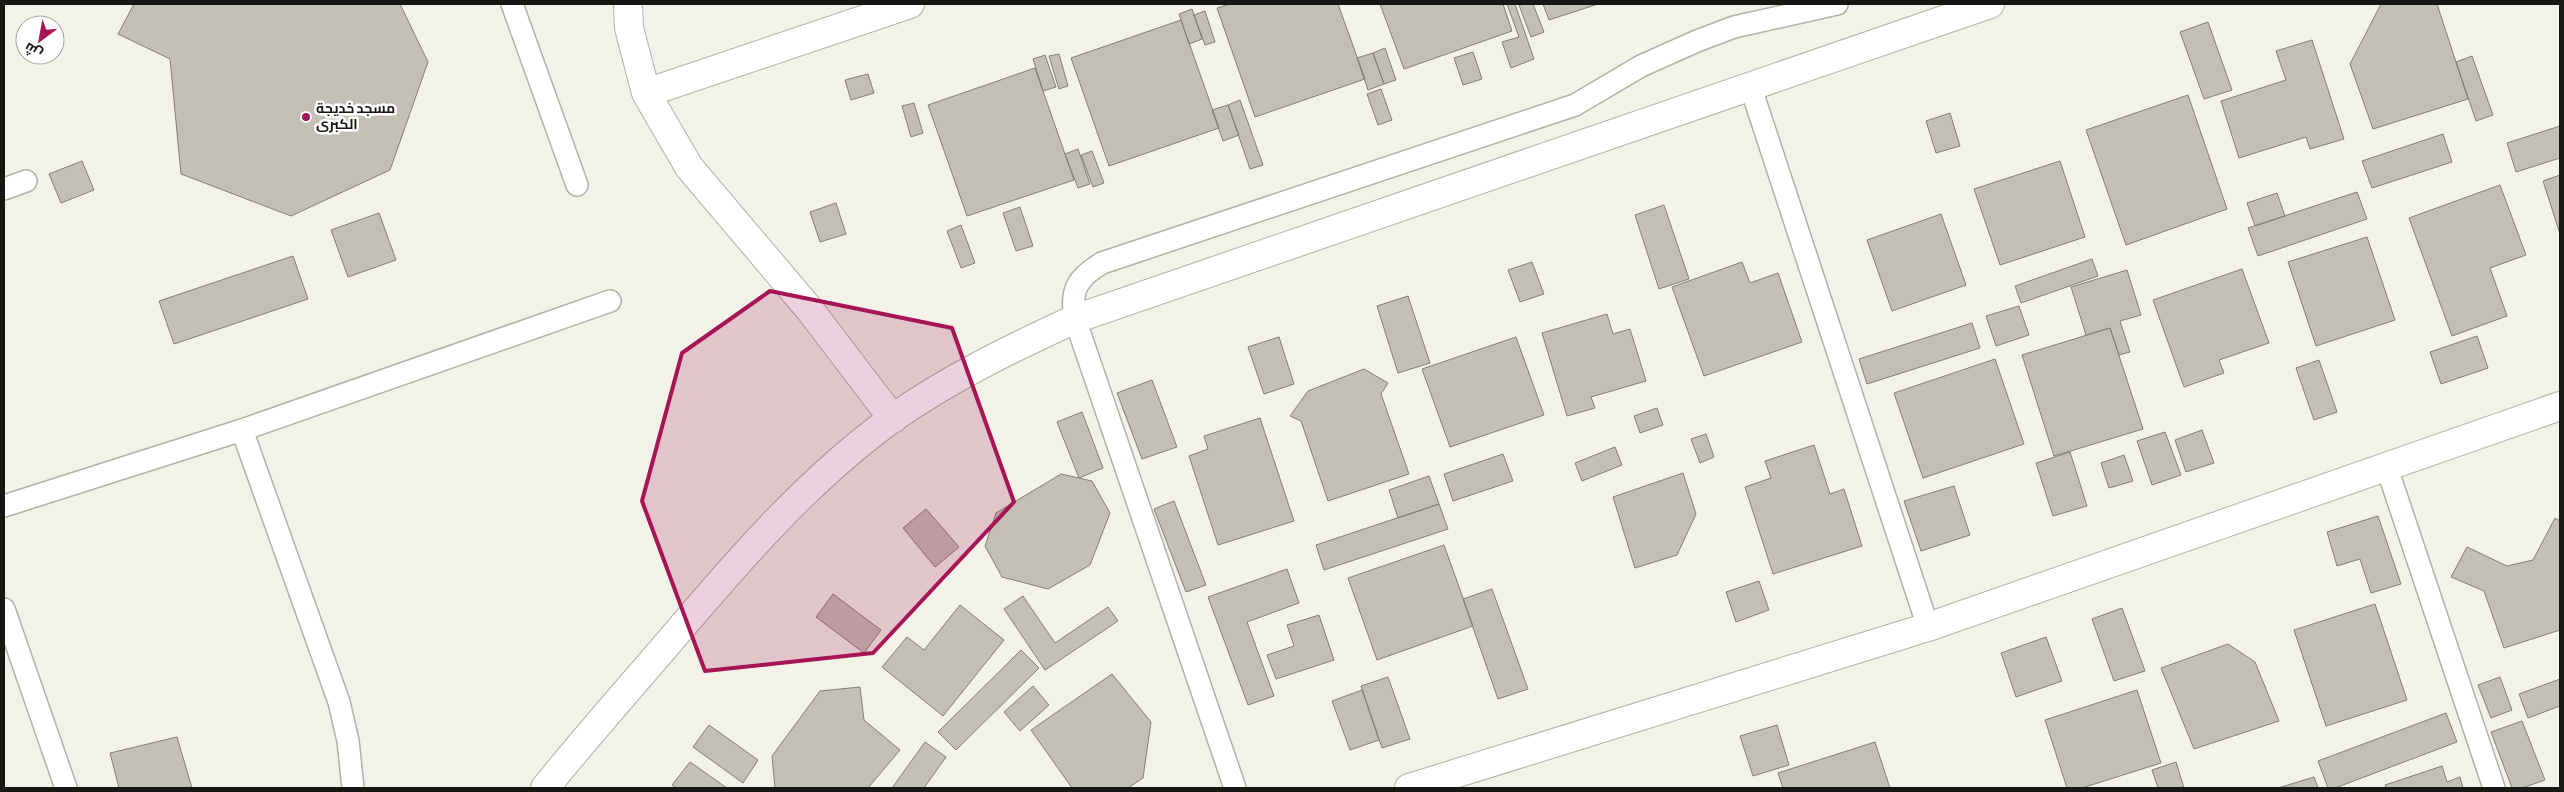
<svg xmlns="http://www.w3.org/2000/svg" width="2564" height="792" font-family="'Alegreya Sans',Cairo,sans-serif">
	<rect width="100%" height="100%" fill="#f2f2e8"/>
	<path fill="#c3bfb5" stroke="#837f76" d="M134,4H400L428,62L390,170L291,216L181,174L170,59L118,34Z
		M1230,4H1338L1365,79L1255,117L1217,8Z
		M1380,4H1503L1512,31L1404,69Z
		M1507,4H1515L1534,59L1511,68L1502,42L1519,37Z
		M1523,4H1533L1544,32L1531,37L1519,5Z
		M1543,4H1598L1549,20Z
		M2381,4H2437L2468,99L2373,129L2350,64Z
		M1192,9L1202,39L1189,44L1179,14Z
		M1205,11L1215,42L1205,45L1194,15Z
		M1181,20L1219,128L1109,166L1071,58Z
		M2208,22L2232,90L2204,99L2180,32Z
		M2312,40L2344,139L2310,149L2306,137L2239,158L2221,101L2286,80L2276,51Z
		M1385,48L1396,80L1384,84L1373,53Z
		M1473,52L1482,79L1463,85L1454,58Z
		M1373,53L1384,84L1368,90L1357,58Z
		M1059,54L1068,86L1059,89L1049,56Z
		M1045,55L1056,87L1043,91L1033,59Z
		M2472,56L2493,115L2476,121L2456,62Z
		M1035,68L1074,180L967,216L928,105Z
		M868,74L874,93L851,100L845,80Z
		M1381,89L1392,120L1378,125L1367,94Z
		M2188,95L2227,209L2126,245L2086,130Z
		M1240,100L1263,165L1250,169L1228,105Z
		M914,103L923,133L911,137L902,106Z
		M1228,105L1239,135L1223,141L1212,110Z
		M1950,113L1960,146L1936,153L1926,121Z
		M2560,126V158L2516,172L2507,143Z
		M2443,134L2452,162L2372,188L2362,161Z
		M1078,149L1090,184L1078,188L1065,154Z
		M1092,151L1104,183L1093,187L1081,155Z
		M82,161L94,190L61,203L49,174Z
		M2060,161L2085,237L2000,265L1974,189Z
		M2560,175V234L2543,181Z
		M2500,185L2526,255L2490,268L2507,316L2452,336L2409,218Z
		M2357,192L2367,219L2258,256L2248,228Z
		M2277,193L2285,216L2255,226L2247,203Z
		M836,203L846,234L820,242L810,212Z
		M1664,205L1689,279L1659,289L1635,215Z
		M1020,207L1033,246L1016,251L1003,213Z
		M379,213L396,260L348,277L331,230Z
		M1941,214L1966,285L1892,311L1867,240Z
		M961,225L975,263L961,268L947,231Z
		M2367,237L2395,320L2316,346L2288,262Z
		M293,256L308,299L174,344L159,301Z
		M2092,259L2098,276L2021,303L2015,286Z
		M1532,262L1544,294L1520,302L1508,270Z
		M1742,262L1750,283L1778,273L1802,342L1704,376L1672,287Z
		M2242,269L2269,343L2219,360L2224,373L2184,387L2153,300Z
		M2127,270L2141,315L2120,321L2130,352L2119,355L2110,328L2086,335L2071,287Z
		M1408,296L1430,363L1398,373L1377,306Z
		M2019,306L2029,335L1996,346L1986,316Z
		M1607,314L1613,334L1630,329L1646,381L1591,397L1595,408L1567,416L1542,333Z
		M1972,323L1980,348L1867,384L1859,359Z
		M2110,328L2143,429L2054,456L2022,355Z
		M2477,336L2488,368L2441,384L2430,352Z
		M1279,337L1294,384L1264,394L1248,347Z
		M1516,337L1544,415L1450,447L1422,369Z
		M1995,359L2024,444L1923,478L1894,393Z
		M2319,360L2337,412L2314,420L2296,368Z
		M1364,369L1388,383L1381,394L1409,474L1328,501L1301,421L1290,416L1308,391Z
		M1152,380L1177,447L1142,459L1117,393Z
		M1657,408L1663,425L1640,433L1634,416Z
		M1082,412L1103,468L1079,478L1057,422Z
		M1260,418L1294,521L1218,545L1189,456L1208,449L1204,436Z
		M2202,430L2214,463L2186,472L2175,440Z
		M2165,432L2181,475L2152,485L2137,441Z
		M1706,434L1714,457L1700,463L1691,439Z
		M1814,445L1830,494L1844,489L1862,546L1773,574L1745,487L1771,478L1765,461Z
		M1615,447L1622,465L1582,481L1575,463Z
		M2070,452L2087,506L2053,516L2036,463Z
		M1503,454L1513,481L1453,501L1444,474Z
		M2124,455L2133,481L2109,488L2101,463Z
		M1683,473L1696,514L1677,555L1635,568L1613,497Z
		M1061,474L1092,481L1110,513L1090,565L1048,589L1002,577L985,546L996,513Z
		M1429,476L1439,504L1398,518L1389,490Z
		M1954,486L1970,535L1921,551L1904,501Z
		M1174,501L1206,585L1186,592L1154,509Z
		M1439,504L1448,529L1324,570L1316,545Z
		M926,509L959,547L935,567L903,528Z
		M2378,516L2401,584L2371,593L2360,559L2337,566L2327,532Z
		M2555,518L2560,521V630L2504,648L2484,591L2451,577L2467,547L2507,566L2533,560Z
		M1444,545L1473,626L1377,660L1348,578Z
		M1287,569L1299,603L1247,622L1274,696L1248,705L1208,597Z
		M1759,581L1769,610L1736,622L1726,592Z
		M1492,589L1528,689L1498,699L1463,599Z
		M833,594L881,630L864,653L816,617Z
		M1023,596L1055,643L1108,607L1118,621L1045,670L1004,609Z
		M2375,604L2407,700L2326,726L2294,630Z
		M960,605L1004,640L943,716L882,667L907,637L924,650Z
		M2122,608L2145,671L2114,681L2092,619Z
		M1319,615L1334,660L1276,679L1267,655L1294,646L1287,625Z
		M2046,637L2062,681L2016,697L2001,653Z
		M2228,644L2255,662L2279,721L2194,749L2161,668Z
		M1021,650L1039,668L956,750L938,732Z
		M1112,674L1151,722L1143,778L1128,788H1072L1031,730Z
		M1388,677L1410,739L1382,748L1361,686Z
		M2500,677L2512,710L2491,718L2478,685Z
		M2560,679V706L2528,718L2519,694Z
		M1033,686L1049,705L1020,731L1004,712Z
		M860,687L864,720L900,750L868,788H775L772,756L820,691Z
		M1362,690L1379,740L1350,750L1332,701Z
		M2137,690L2161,763L2082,788H2067L2045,720Z
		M2446,713L2457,742L2335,788H2328L2318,761Z
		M2522,721L2545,780L2522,788H2512L2491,732Z
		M709,725L758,760L743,783L693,747Z
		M1777,725L1789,765L1753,776L1740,736Z
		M177,737L192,788H119L110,753Z
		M925,742L946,757L924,788H892Z
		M1875,742L1890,788H1783L1778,773Z
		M690,762L727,788H677L672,785Z
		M2176,762L2184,788H2158L2152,770Z
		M2442,766L2447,782L2460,777L2463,788H2386L2385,785Z
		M2314,777L2318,788H2278Z"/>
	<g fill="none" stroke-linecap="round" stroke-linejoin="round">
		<g stroke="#b0b1a7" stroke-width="24">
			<path id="lane" d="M512,4L577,185
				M1750,85L1928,627
				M4,189L26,181
				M242,430L339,702L348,741L353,788
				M2387,468L2494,788
				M4,506L242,430L610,301
				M4,609L66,788
				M1235,788L1075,319C1070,290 1077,278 1102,263L1575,105L1641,66L1697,41L1734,27L1837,4"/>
		</g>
		<g stroke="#b0b1a7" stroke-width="30">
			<path id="street" d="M628,4L629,28L646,93L689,167L810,310L893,419
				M646,93L910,4
				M545,788C585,738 628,690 669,642C737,562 807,480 893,418C950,378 1012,348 1075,319L1990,4
				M1409,788L1928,627L2560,406"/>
		</g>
		<use href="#lane" stroke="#fff" stroke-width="21"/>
		<use href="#street" stroke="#fff" stroke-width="28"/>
	</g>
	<path fill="#a61656" fill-opacity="0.2" stroke="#a61656" stroke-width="4" stroke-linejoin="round" d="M770,291L952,328L1014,502L873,653L705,671L642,501L682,353Z"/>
	<circle fill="#a61656" stroke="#fff" stroke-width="2" cx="306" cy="117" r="5"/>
	<g text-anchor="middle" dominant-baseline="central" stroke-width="5" stroke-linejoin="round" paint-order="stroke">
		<g font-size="14" font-weight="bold" fill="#171713" stroke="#fff" text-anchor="start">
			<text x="316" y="109">مسجد خديجة<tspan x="316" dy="16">الكبرى</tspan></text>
		</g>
	</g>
	<rect width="2564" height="792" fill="none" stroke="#171713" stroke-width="10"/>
	<g transform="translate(40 40) rotate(212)"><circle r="24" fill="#ffffff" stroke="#a2a2a1"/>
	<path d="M0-4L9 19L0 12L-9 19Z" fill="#a61656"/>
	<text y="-8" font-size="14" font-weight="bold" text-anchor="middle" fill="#171713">ش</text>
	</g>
</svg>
